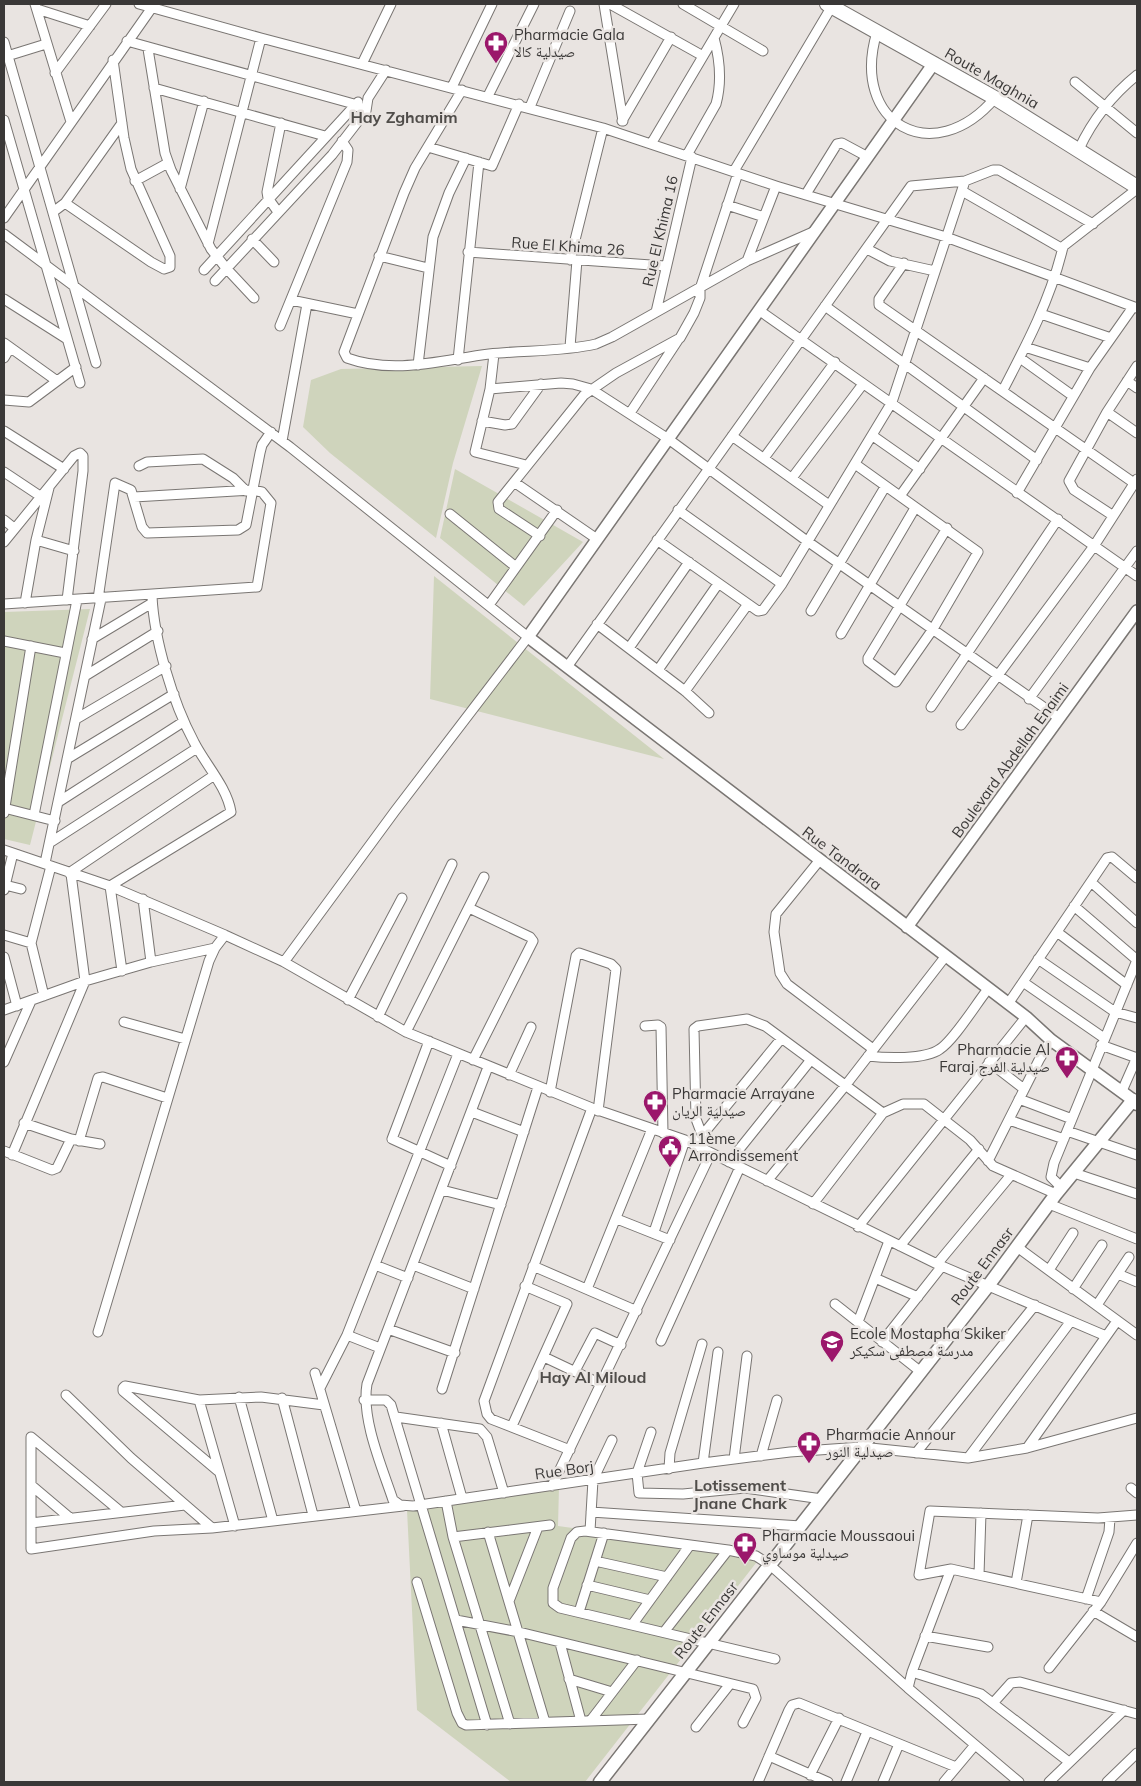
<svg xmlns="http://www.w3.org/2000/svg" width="1141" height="1786" font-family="Mulish,'Noto Naskh Arabic',sans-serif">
	<rect width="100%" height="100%" fill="#e9e4e1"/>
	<path fill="#cfd4bc" d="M482,366L453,463L436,538L330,453L303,427L311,380L341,369Z
		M455,469L583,542L524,606L440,538Z
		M434,576L664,759L430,699Z
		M90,609L30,845L4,839V612Z
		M559,1487L558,1526L763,1554L585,1782H511L417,1710L407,1510Z"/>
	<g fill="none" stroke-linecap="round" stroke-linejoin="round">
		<g stroke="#7a7673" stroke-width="11">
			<path id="minor" d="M35,4L71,122
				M139,4L261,38L603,128L776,186L946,237L1137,308
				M604,4L623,121
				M610,4L703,56
				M683,4L763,51
				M37,9L90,26
				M877,32C849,124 934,170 995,98
				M127,41L354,104L366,111
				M4,42L96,363
				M148,49L165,153L171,170L211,249L226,268L254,298
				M4,57L46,44
				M362,64L391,4
				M55,73L106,4
				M1075,82L1137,133
				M452,87L492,4
				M154,88L325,136
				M462,90L415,168L404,193L344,352L347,358C394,375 442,360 489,354C524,350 562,352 596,344L612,337L747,261L815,231
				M488,96L534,4
				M530,107L570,11
				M4,120L80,383
				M622,121L671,37
				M651,144L734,4
				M428,147L492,166L519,104
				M1079,149C1093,119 1111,96 1137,75
				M687,155L716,104C722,82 720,60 714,38
				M734,171L832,6
				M135,181L168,163
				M180,189L204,101
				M962,191L1061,248L1137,189
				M806,194L837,144L842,143L868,157
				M65,203L151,262L164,269L170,267V256L131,169L124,138L113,60
				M727,205L764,217
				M53,212L65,203L122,123
				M278,212L268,198L267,192L281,123
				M4,218L151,9
				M4,234L290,447L528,637L395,811L284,962
				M252,239L274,262
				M208,244L261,38
				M867,249L890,261L935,271
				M468,252L665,266
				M379,256L428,268
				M570,260L603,128
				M747,261L776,186
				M904,263L879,299V305L1134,483
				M204,270L358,102
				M215,281L332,155L366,111L368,98L386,70
				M4,299L67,339
				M291,300L358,314
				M825,306L1037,460
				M760,311L1137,576
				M656,312L692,157
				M1041,314L1111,338
				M280,326L347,162L348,150L342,141
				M4,343L57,381
				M570,347L577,260
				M1025,347L1090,368
				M494,354L490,389L475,452L526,465
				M4,358L10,348
				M1020,358L1073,396
				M458,360L479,162
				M418,365L433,237L449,193L466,158
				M1127,381L1137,388
				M490,389L561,383L573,384L591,389L667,438L807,541L1059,718
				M1003,390C1027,344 1051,298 1063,247
				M4,400L29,402L76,367
				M1107,412L1137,433
				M630,413L678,340
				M482,421L505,425L512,424L541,384
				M4,431L64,469
				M732,436L829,505
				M873,436L920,469
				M282,441L307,304
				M764,458L835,362
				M855,464L978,552L933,629L896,682L868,661V658L947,528
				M139,466L147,462L203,459L233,478L246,491
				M4,472L40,496
				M792,478L863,384
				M514,482L597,539
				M1017,493L1090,368L1133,307
				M900,496L984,378
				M678,510L782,584
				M450,514L516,567
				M1112,515L1074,490L1069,481L1107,412L1137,366
				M4,520L14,528
				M540,536L499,509L498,502L584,395L616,373L680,338L694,313L700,298V289L738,173
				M36,540L74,551
				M657,540L758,611L763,610L782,584L892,402L965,181
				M4,542L74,456L80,453L83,456V471L67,600
				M98,599L115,483L131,490L142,527L147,533L238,530L246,525L260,453L262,445L271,432
				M25,603L36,540L49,488
				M4,604L257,587L271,503L262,492L252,490L134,497
				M489,605L557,510
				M811,611L885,487
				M597,624L685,691L709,713
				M841,634L915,508
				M92,639L152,603
				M4,641L65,653
				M629,648L689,562
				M567,667L911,186L965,181L993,170H999L1093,224
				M658,670L718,584
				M85,676L158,631
				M685,691L748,604
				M1029,699L1137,551
				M931,707L1058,519
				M76,719L166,666
				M961,725L1094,546L1137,479
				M67,759L174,694
				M60,801L183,722
				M4,808L55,821
				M4,813L31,646
				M34,815L77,600
				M51,842L197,748
				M4,850L110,886L225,935L284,962L406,1032L592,1108L685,1140L937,1264L1106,1336
				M819,861L776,914L774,932L780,973L787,984L873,1049
				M45,863L101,599
				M69,873L213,776
				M1091,882L1137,923
				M5,885L21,889
				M4,890L13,853
				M143,899L151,962
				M1074,906L1137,960
				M469,908L530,937L533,941L473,1060
				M1057,932L1127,985
				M4,935L31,943
				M4,957L17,1006
				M1038,959L1115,1012L1137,1018
				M122,971L110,886L231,812C227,787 205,764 194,742C173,703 154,640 152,596
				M1023,982L1104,1038
				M44,996L31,943L51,866
				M348,1000L402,898
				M1008,1004L1107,858L1112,857L1137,878
				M4,1010L85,981L151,962L215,948L225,935
				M378,1017L452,864
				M124,1022L185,1039
				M645,1026L658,1025L661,1027L663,1133
				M406,1032L484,877
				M429,1041L392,1139L451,1166
				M1101,1045L1137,1058
				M868,1056C885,1058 925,1060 940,1049C954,1040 976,1004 988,989
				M4,1062L31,1001
				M989,1062L1024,1089
				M488,1067L367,1384C361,1419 382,1467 393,1500L400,1505L413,1506L703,1463L790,1452L861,1447L968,1458L1027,1448L1117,1321
				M509,1075L531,1027
				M1122,1091L1137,1057
				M550,1092L576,956L579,953L611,964L616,969L598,1111
				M1019,1099L1072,1119
				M472,1112L524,1132
				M1009,1120L1064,1139
				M24,1123L71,1139L100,1144
				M1067,1131L1137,1155
				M702,1135L696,1119L694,1029L698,1026L747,1019L765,1026L883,1113L903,1104H924L970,1140L993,1166L1056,1194
				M700,1138L781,1039
				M79,1141L98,1078L103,1077L167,1098
				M4,1151L52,1170L57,1168L71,1139
				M12,1155L85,981L71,874
				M988,1161L1039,1060L1051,1040
				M729,1162L810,1061
				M1074,1173L1137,1194
				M767,1181L845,1086L945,957
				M1062,1188L1051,1177L1054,1163L1137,960
				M442,1190L501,1205
				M813,1204L883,1113
				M1049,1204L1137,1239
				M617,1219L670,1240
				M858,1227L1026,1017
				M654,1232L685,1140
				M900,1246L979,1149
				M1017,1247L1137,1335
				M937,1264L1011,1175
				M375,1265L408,1278
				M413,1265L474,1289
				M533,1266L637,1311
				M1049,1270L1073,1233
				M1118,1274L1137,1282
				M875,1278L918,1297
				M587,1289L652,1129
				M1073,1289L1102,1245
				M835,1304L921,1372
				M1097,1305L1129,1257
				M858,1322L889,1241
				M388,1329L455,1353
				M98,1332L209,961L215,948
				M347,1335L380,1348
				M661,1341L740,1167
				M882,1342L942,1266
				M544,1357L601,1384
				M575,1371L595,1333L621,1345
				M315,1373L356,1511
				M320,1388L347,1335L458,1054
				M442,1389L538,1087
				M66,1395L131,1458L212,1528
				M239,1397L273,1521
				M282,1398L313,1515
				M199,1400L235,1526
				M364,1400H386L391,1405L487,1725
				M396,1417L480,1429L487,1437L504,1493
				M441,1423L462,1498
				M512,1426L567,1304L525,1286
				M651,1432L637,1473L639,1493L683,1494L745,1488L822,1499
				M31,1437V1549L154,1531L212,1528L403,1506
				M31,1437L121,1512
				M1027,1448L1137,1418
				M570,1450L491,1419L487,1414L484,1401L592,1108
				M916,1453L1035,1305
				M761,1456L777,1400
				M968,1458L1071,1321
				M734,1459L747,1356
				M703,1463L718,1352
				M669,1469L670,1453L702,1344
				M218,1471L123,1391V1388L125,1386L199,1400L261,1397L324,1405
				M31,1485L70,1518
				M552,1486L711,1153
				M1131,1488L1137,1493
				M446,1501L453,1537L510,1724
				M591,1512L801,1526
				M31,1523L185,1505
				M590,1531L593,1480L612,1440
				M488,1532L545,1722
				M453,1537L550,1525
				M728,1550L585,1531L577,1532L571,1538L553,1588V1603L560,1608L775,1659
				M595,1561L667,1577
				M979,1575L981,1513
				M417,1582L457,1713L462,1723L466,1725L649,1719
				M1016,1583L1028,1515
				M587,1585L650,1600
				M1086,1599L1109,1532L1110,1518
				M509,1601L538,1527
				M1101,1602L951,1569L919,1575L930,1511L1098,1518L1137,1515
				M1093,1611L1137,1637
				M579,1612L604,1533
				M456,1620L519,1632L753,1689L756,1698L743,1723
				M632,1625L690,1545
				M664,1632L728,1550L756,1556L770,1565L908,1688L1019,1782
				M925,1636L988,1647
				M560,1643L581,1721
				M1049,1668L1101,1602L1137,1543
				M912,1672L981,1694L1069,1762
				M569,1679L612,1692
				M908,1688L912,1672L951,1569
				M994,1702L1011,1683L1020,1682L1137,1714
				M591,1720L637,1660
				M696,1727L730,1684
				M769,1756L828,1782
				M810,1775L839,1718
				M758,1782L789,1710L792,1705L799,1703L956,1767
				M846,1782L867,1732
				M883,1782L899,1744
				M944,1782L975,1745
				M1049,1782L1124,1710
				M1107,1782L1137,1753"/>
		</g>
		<g stroke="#7a7673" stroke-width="14">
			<path id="tertiary" d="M934,63L528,637L1026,1017L1051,1040L1133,1100
				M907,927L1137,611"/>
		</g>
		<g stroke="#7a7673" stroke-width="15">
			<path id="secondary" d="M600,1782L988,1286L1056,1194L1133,1100L1137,1104"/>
		</g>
		<g stroke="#7a7673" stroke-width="16">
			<path id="primary" d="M827,4L995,98L1137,187"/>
		</g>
		<use href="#minor" stroke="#fff" stroke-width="9"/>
		<use href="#tertiary" stroke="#fff" stroke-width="11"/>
		<use href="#secondary" stroke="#fff" stroke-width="12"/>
		<use href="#primary" stroke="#fff" stroke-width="14"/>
	</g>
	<defs>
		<g id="pharmacy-pin" transform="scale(1.25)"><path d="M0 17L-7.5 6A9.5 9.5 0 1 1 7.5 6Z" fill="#9b176b" stroke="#e9e4e1"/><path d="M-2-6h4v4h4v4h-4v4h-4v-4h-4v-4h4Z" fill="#fff"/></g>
		<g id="civic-pin" transform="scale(1.25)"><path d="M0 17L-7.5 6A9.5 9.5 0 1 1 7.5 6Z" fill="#9b176b" stroke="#e9e4e1"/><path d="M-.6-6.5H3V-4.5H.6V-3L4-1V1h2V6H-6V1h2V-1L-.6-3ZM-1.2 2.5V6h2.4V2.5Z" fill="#fff"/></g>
		<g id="school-pin" transform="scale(1.25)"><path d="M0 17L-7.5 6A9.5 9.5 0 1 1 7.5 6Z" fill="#9b176b" stroke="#e9e4e1"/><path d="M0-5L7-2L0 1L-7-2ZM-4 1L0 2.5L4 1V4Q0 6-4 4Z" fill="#fff"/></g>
	</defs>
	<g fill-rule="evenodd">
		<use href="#pharmacy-pin" x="496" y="43"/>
		<use href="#pharmacy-pin" x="1067" y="1058"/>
		<use href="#pharmacy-pin" x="655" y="1102"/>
		<use href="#civic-pin" x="670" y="1147"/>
		<use href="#school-pin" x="832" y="1342"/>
		<use href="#pharmacy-pin" x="809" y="1443"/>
		<use href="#pharmacy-pin" x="745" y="1544"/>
	</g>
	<g text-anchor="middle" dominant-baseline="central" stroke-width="5" stroke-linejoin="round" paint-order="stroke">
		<g font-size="15" fill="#3a3837" stroke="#e9e4e1" text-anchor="start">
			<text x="514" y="34">Pharmacie Gala<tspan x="514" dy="17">صيدلية كالا</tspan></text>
			<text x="1050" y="1049" text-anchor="end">Pharmacie Al<tspan x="1050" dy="17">Faraj صيدلية الفرج</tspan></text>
			<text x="672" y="1093">Pharmacie Arrayane<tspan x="672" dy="17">صيدلية الريان</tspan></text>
			<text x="688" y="1138">11ème<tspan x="688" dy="17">Arrondissement</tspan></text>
			<text x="850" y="1333">Ecole Mostapha Skiker<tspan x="850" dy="17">مدرسة مصطفى سكيكر</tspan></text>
			<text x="826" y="1434">Pharmacie Annour<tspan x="826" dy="17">صيدلية النور</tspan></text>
			<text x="762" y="1535">Pharmacie Moussaoui<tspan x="762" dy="17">صيدلية موساوي</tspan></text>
		</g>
		<g font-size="15" fill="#3a3837" stroke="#e9e4e1">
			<text transform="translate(992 78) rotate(30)">Route Maghnia</text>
			<text transform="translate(660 231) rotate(-77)">Rue El Khima 16</text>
			<text transform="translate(568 246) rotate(4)">Rue El Khima 26</text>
			<text transform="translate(1010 760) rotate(-54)">Boulevard Abdellah Enaimi</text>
			<text transform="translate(842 858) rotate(37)">Rue Tandrara</text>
			<text transform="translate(982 1266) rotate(-53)">Route Ennasr</text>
			<text transform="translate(564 1470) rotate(-8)">Rue Borj</text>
			<text transform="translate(706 1620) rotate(-52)">Route Ennasr</text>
		</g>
		<g font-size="16" font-weight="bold" fill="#504d4a" stroke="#e9e4e1">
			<text x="404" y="117">Hay Zghamim</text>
			<text x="593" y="1377">Hay Al Miloud</text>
			<text x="740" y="1485">Lotissement<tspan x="740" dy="18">Jnane Chark</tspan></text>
		</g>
	</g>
	<rect width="1141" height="1786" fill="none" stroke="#3a3837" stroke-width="10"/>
</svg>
